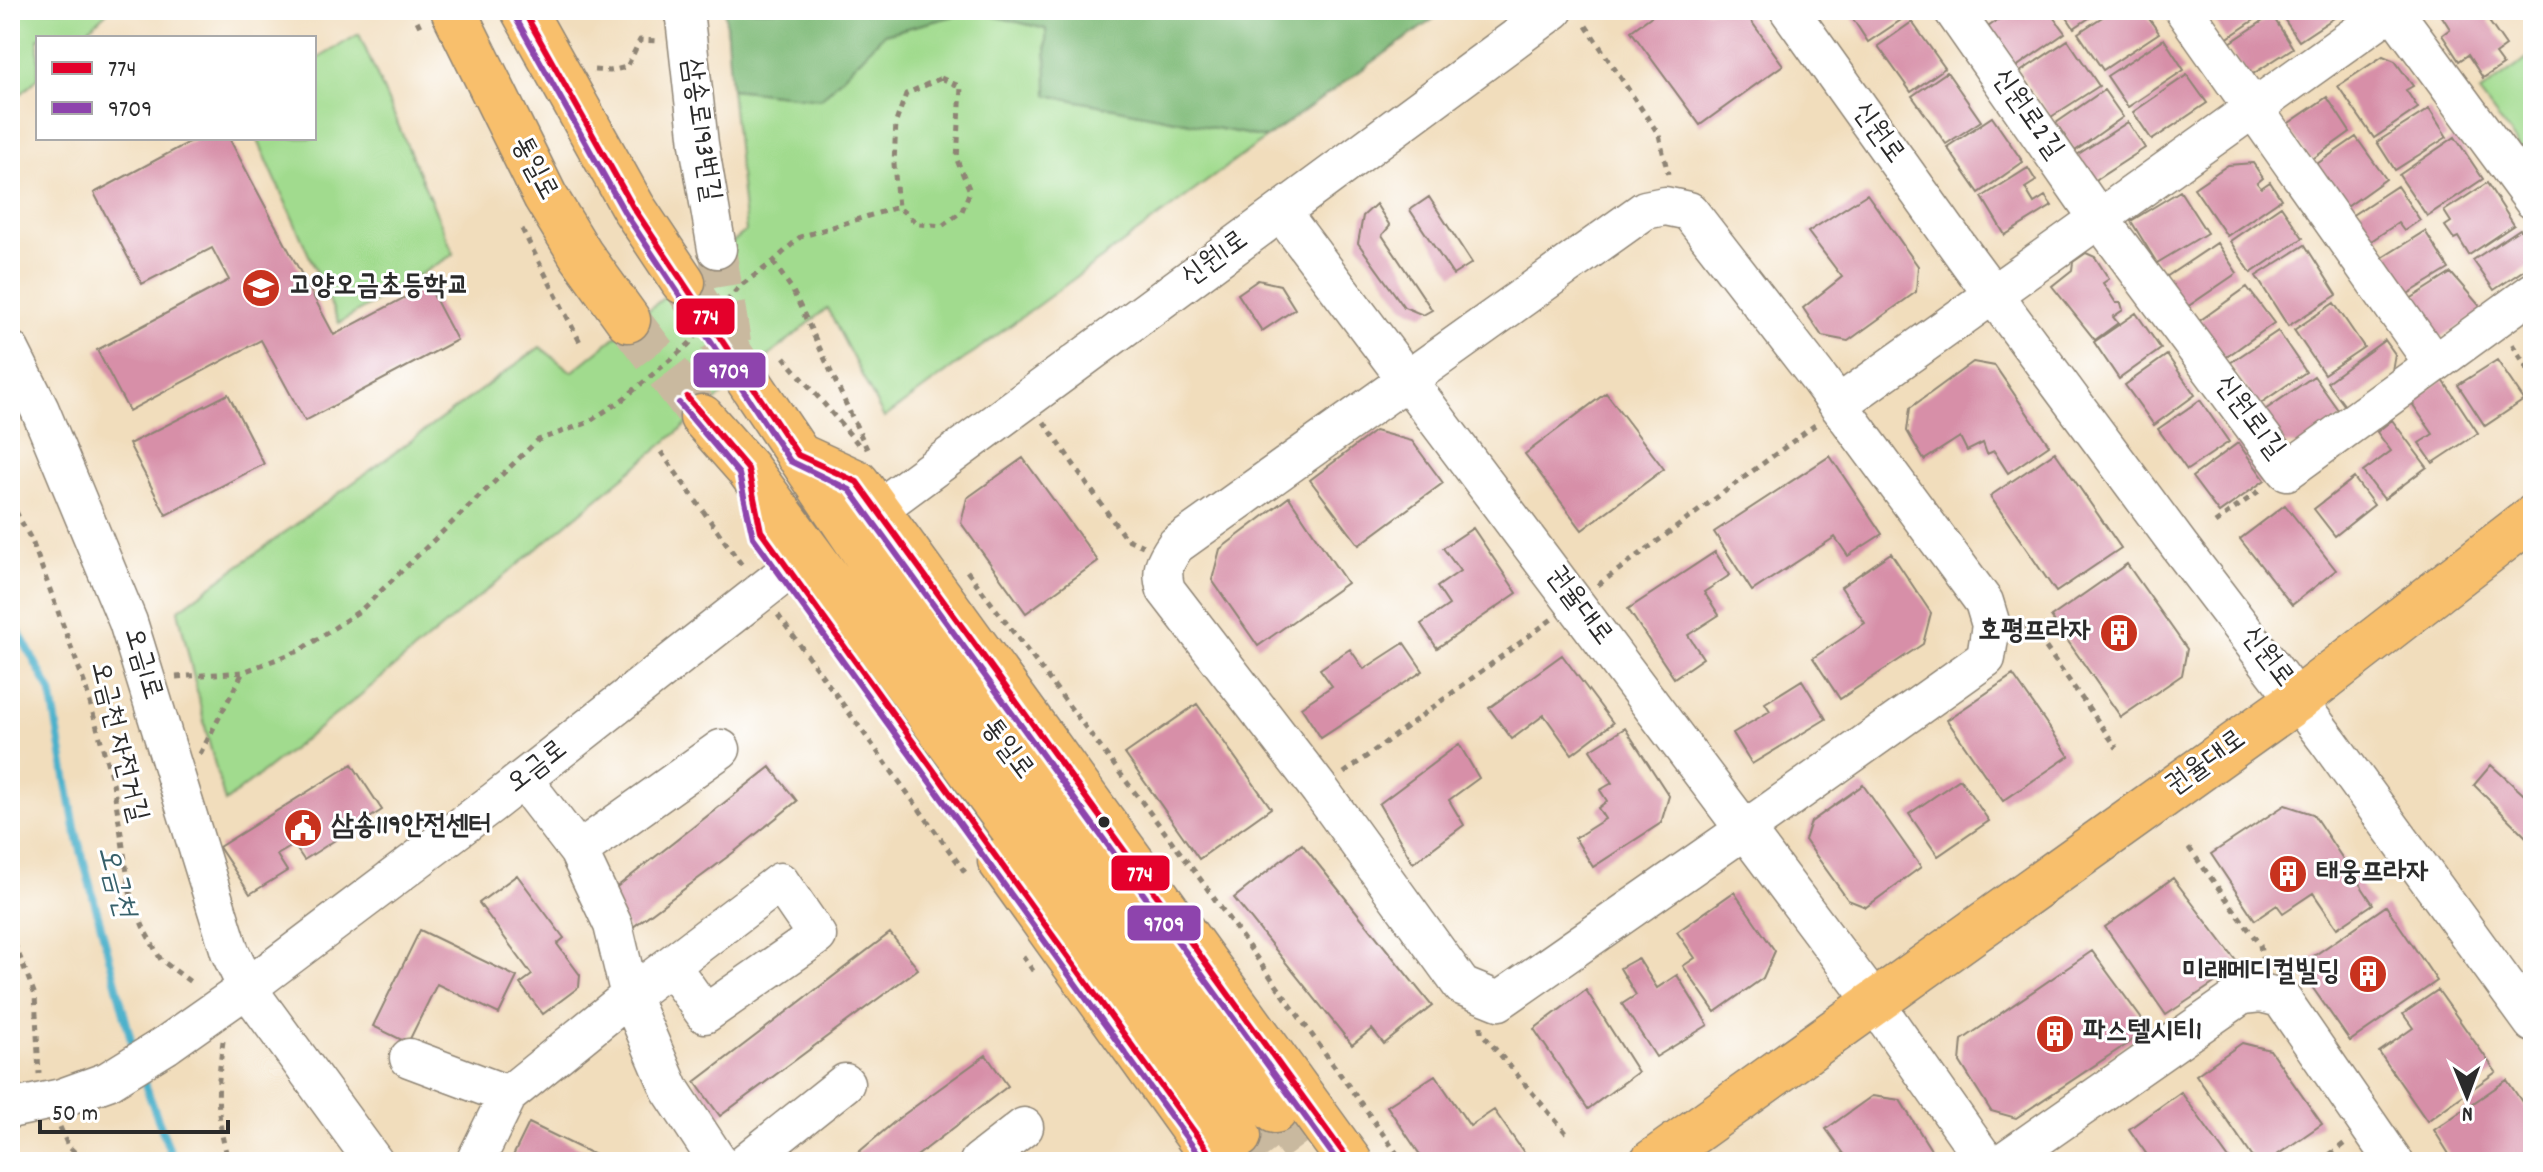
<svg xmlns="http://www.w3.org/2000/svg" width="2543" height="1172" font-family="Dekko,'Poor Story',sans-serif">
	<rect width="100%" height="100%" fill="#fff"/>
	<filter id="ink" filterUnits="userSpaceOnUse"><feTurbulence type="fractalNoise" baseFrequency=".0125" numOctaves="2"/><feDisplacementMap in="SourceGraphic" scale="16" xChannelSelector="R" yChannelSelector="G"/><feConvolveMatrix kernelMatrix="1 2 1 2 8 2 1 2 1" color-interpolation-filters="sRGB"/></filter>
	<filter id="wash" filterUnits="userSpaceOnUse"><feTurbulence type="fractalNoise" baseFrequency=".006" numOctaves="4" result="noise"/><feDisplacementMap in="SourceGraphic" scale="32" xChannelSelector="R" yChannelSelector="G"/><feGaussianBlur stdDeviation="1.8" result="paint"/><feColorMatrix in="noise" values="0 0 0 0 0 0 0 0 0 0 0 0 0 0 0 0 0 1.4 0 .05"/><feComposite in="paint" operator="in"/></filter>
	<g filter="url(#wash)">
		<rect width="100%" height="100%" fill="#f1ddbc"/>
		<path fill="#a1db8e" stroke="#66835c" stroke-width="2" d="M10,10H109L79,38H38V78L22,93L10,88Z
			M973,11L1046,29L1048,95L1266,138L884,418L827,308L357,698L225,802L208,739L178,610L540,347L572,372L746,231L731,89L821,99L884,34Z
			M359,34L454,254L339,323L257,138H314V61Z
			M2533,55V165L2479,93Z"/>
		<path fill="#80bb79" stroke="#567352" stroke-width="2" d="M725,10H1446L1266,138L1047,95L1046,29L973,11L884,34L821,99L731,89Z"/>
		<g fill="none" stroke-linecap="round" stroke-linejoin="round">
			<path stroke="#4cb1cb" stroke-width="8" d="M10,616L51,692L75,828L134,1051
				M140,1071L174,1162"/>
		</g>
		<g id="blocks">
			<path fill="#d78fa8" d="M1660,10H1743L1783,65L1700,125L1631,31Z
				M1847,10H1916L1868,42Z
				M1975,10H1999L1982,21Z
				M2012,10H2048L2065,33L2016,67L1988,27Z
				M2062,10H2101L2074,28Z
				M2113,10H2143L2159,33L2103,70L2078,33Z
				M2206,10H2269L2226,39Z
				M2285,10H2346L2299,41L2280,13Z
				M2438,10H2503L2488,20L2506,46L2495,54L2503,65L2483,78L2468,55L2459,61L2442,35L2450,29Z
				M2272,15L2293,48L2248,77L2227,45Z
				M1912,22L1945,68L1911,92L1878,46Z
				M2164,39L2184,70L2128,107L2107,76Z
				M2068,40L2099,86L2051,117L2020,72Z
				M2383,56L2395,61L2413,86L2406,90L2418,108L2374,138L2338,86Z
				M1947,72L1981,121L1946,144L1912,96Z
				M2187,75L2207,103L2152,140L2133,112Z
				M2104,90L2123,117L2075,151L2056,123Z
				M2327,97L2350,132L2311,160L2286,125Z
				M2429,109L2447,137L2395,170L2377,142Z
				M1992,117L2023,162L1979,193L1947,147Z
				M2128,122L2145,148L2094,181L2077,155Z
				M2356,137L2386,179L2344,209L2314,166Z
				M2455,137L2483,179L2427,216L2399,175Z
				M197,138H229L334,335L428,285L457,340L305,421L261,340L129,411L97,350L229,280L212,248L142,284L94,193Z
				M2253,163L2263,178L2257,183L2261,188L2270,182L2281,199L2227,236L2194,188L2228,165Z
				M2028,168L2036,181L2025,188L2034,203L2045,196L2052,206L2005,235L1982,197Z
				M2487,183L2514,225L2469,255L2458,237L2454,239L2445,226L2451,222L2444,211Z
				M2397,186L2420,220L2404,231L2398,223L2362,247L2345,220Z
				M2180,191L2207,233L2157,263L2131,221Z
				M1867,194L1918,266L1916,292L1848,341L1822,336L1803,308L1842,277L1808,232Z
				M1429,197L1472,263L1453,275L1410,210Z
				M1376,204L1390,226L1382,235L1432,310L1423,315L1404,307L1358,243L1363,216Z
				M2281,206L2303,238L2251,273L2230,241Z
				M2520,229L2533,249V264L2494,290L2473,260Z
				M2425,231L2449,269L2401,298L2377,261Z
				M2217,243L2237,273L2184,309L2163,279Z
				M2305,245L2337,295L2288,326L2256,276Z
				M2086,253L2095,257L2109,279L2103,283L2116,303H2121L2123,310L2113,317L2118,323L2095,340L2052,286L2072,270L2073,262Z
				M2451,273L2484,311L2439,338L2404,303Z
				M1258,280L1280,285L1295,309L1262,331L1238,294Z
				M2247,287L2274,323L2225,358L2198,322Z
				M2334,303L2364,347L2324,374L2294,330Z
				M2136,313L2161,349L2119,379L2094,342Z
				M2278,331L2306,372L2258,405L2230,363Z
				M2385,340L2395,354L2392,371L2345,406L2327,382Z
				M2167,355L2195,395L2154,425L2125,385Z
				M2497,360L2524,400L2485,426L2458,385Z
				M1973,362L1995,366L2049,445L2008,473L1994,451L1987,454L1983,443L1967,451L1960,437L1924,460L1907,431L1910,408Z
				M2314,376L2343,417L2301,446L2284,444L2262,412Z
				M2443,380L2478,433L2433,463L2419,443L2433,434L2411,402Z
				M1606,393L1664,469L1582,530L1525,454Z
				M228,394L264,464L166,515L129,444Z
				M2200,400L2229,442L2187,470L2158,429Z
				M2392,420L2427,467L2384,499L2363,472L2391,451L2377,432Z
				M1375,431L1412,441L1443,483L1359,545L1310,480Z
				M2238,443L2265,480L2219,513L2192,477Z
				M2055,452L2121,548L2056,592L1990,496Z
				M1830,456L1882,534L1848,556L1835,537L1752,591L1714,532Z
				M1023,458L1098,561L1026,613L961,523L967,498Z
				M2354,478L2374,505L2335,536L2314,509Z
				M1289,497L1347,583L1258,646L1212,580L1220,549Z
				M2285,505L2336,570L2292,605L2240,539Z
				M1473,528L1517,593L1437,648L1421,624L1449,605L1437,587L1460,571L1443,548Z
				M1715,552L1730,575L1704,592L1719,615L1688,635L1703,658L1674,678L1628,609Z
				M1891,553L1931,613L1923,644L1840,699L1813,658L1865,623L1841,587Z
				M2127,564L2187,649L2182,675L2121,717L2051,617Z
				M1404,643L1423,671L1321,738L1301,707L1332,686L1320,669L1350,649L1364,669Z
				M1562,655L1613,723L1572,754L1544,715L1512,739L1489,708Z
				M2013,675L2069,756L2003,801L1947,720Z
				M1802,680L1826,719L1752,764L1733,733L1770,711L1765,703Z
				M1197,704L1271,808L1199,859L1125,754Z
				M1625,728L1669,796L1661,823L1593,867L1575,838L1605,819L1598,808L1607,801L1600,790L1612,783L1590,750Z
				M1459,744L1479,778L1449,800L1464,825L1413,863L1379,804Z
				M352,764L382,810L304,860L294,845L277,855L287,871L250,894L219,847Z
				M2491,765L2533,803V844L2474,785Z
				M770,767L797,801L734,852L629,930L604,897Z
				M1960,779L1989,821L1938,856L1909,814Z
				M1863,785L1921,867L1866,907L1848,900L1805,840L1811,822Z
				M2285,805L2313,814L2373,904L2337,928L2313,893L2283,913L2277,905L2255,920L2211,854Z
				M1302,844L1432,1006L1384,1044L1372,1029L1352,1045L1234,898Z
				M517,875L564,938L557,944L580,975L579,987L543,1014L520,984L532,975L479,903Z
				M2173,878L2240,966L2166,1015L2105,927Z
				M1734,892L1775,951L1763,978L1715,1012L1683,966L1695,958L1677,932Z
				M2386,906L2437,981L2350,1041L2298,967Z
				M420,930L517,977L499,1014L437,984L408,1043L373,1026Z
				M890,933L918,969L720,1116L695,1082Z
				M2092,951L2149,1029L2016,1118L1991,1111L1960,1062L1962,1040Z
				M1638,958L1657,988L1677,975L1708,1025L1656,1057L1622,1004L1636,995L1620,968Z
				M1586,990L1638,1072L1588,1109L1534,1029Z
				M2438,990L2496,1072L2427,1121L2379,1052L2413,1028L2403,1014Z
				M2242,1043L2270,1050L2322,1124L2267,1162H2256L2196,1075Z
				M986,1055L1008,1086L909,1162H847L899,1118Z
				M1435,1075L1470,1126L1494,1110L1527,1157L1518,1162H1425L1387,1106Z
				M2507,1080L2533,1118V1162H2454L2434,1130Z
				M2181,1092L2231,1162H2152L2129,1129Z
				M1872,1096L1900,1100L1936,1158L1935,1162H1850L1826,1129Z
				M529,1123L609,1162H510Z"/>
		</g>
	</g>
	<g filter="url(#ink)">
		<use href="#blocks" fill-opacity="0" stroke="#8e8474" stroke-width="2"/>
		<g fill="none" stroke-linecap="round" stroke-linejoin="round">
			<path stroke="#c9b99f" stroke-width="38" stroke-dasharray="38 19" stroke-linecap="butt" d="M717,249L735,361"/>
			<path stroke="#c9b99f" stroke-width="44" stroke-dasharray="44 22" stroke-linecap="butt" d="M683,282L748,380
				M628,320L702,417
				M1275,1111L1313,1162
				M1239,1136L1259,1162"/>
			<g stroke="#8e8474" stroke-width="41">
				<path id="minor" d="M684,10L699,144L717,249
					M1789,10L1969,262L2180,547L2328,741L2533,1023
					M1953,10L2087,202L2287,471L2533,292
					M2184,10L2434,364
					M2393,10L2533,200
					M1665,206L1689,211L1820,380L1984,602L1991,625L1986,658L1767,814L1499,1001L1462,986L1320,790L1166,590C1160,570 1164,562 1176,545L1645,210Z
					M1281,212L1874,1002L1986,1162
					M10,350L40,410L128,622L230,952L247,988L374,1162
					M1838,405L2391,10
					M877,510L1554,10
					M523,780L578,851L613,925L630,996L670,1089L718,1162
					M578,851L721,749
					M166,1045L247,988L495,801L789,570
					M409,1058L508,1095
					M476,1160L508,1095L630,996L780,882L817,936L705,1014L671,966
					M746,1162L845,1083
					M979,1162L1024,1127
					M2003,1162L2242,995L2261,993L2281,998L2394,1162"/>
			</g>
			<g stroke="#8e8474" stroke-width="47">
				<path id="major" d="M453,10L545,196L581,255L628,320
					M523,10L633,207L683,282
					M748,380L917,631L1275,1111
					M702,417L748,469L1239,1136
					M798,455L857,482L1350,1162
					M1000,861L1216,1162
					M1652,1162L2297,700L2533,517"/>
			</g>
			<path stroke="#8e8474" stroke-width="5" stroke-dasharray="6 6" stroke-linecap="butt" d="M412,10L422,31
				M1586,26L1659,135L1668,174
				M594,70L610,71L627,67L640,40L659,41
				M941,78L961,87L957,160L970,191L962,211L942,226L918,224L898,207L894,164L896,122L906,94Z
				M522,229L580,342
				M773,262L792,289L868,451
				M2512,344L2533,377
				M784,357L859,445
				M1044,422L1125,538L1143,546
				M661,452L744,568
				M10,501L32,541L84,682L113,783L131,898L145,931L161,960L192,983
				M2215,523L2263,488
				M967,571L1201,880L1403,1162
				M1598,585L1815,425
				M778,615L967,875
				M2020,627L2032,628L2117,748
				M176,677L243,672L301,650L361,610L538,440L587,423L622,400L688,345L740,286L773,262L800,237L898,207
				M200,754L243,672
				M1344,773L1552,619
				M2189,848L2260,945L2263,963
				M10,932L35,995L39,1074
				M1023,956L1035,974
				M1481,1026V1032L1567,1134
				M223,1041C217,1086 215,1118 229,1162
				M60,1127L68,1146L85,1162
				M2320,1162L2345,1143"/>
			<use href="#minor" stroke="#fff" stroke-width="38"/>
			<use href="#major" stroke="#f8bf6c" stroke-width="44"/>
			<g stroke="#8e8474" stroke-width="41" stroke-linecap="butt">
				<path id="minor-bridge" d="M10,1109L61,1098L108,1081L166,1045"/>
			</g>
			<use href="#minor-bridge" stroke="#fff" stroke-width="38"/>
			<g stroke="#fff" stroke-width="12">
				<path id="bus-1" d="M523,10L633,207L798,455L857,482L1350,1162
					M687,397L748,469L761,531L1216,1162"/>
			</g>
			<g stroke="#fff" stroke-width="12">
				<path id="bus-2" d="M514,15L625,213L790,461L850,490L1338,1162
					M679,403L739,474L753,537L1204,1162"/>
			</g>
			<use href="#bus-1" stroke="#e4002b" stroke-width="6"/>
			<use href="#bus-2" stroke="#8e44ad" stroke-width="6"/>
		</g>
	</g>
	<defs>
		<g id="school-disc" transform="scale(2)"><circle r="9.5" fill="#c8321e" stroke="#fff"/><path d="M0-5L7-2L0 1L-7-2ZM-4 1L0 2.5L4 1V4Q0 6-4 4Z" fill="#fff"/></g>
		<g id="building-disc" transform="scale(2)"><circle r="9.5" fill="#c8321e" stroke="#fff"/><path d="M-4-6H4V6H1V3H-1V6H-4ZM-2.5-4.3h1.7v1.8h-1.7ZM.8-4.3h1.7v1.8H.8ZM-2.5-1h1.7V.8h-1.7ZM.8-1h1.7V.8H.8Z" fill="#fff"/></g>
		<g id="civic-disc" transform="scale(2)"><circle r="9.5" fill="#c8321e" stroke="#fff"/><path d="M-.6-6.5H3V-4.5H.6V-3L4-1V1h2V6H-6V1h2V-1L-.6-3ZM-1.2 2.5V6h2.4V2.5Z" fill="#fff"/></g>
	</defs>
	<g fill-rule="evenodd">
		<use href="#school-disc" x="261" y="288"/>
		<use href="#building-disc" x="2119" y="633"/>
		<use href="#civic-disc" x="303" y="828"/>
		<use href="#building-disc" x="2288" y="874"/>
		<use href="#building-disc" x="2368" y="974"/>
		<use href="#building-disc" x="2055" y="1034"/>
	</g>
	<circle fill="#2b2b2b" stroke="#fff" stroke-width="3" cx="1104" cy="822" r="7"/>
	<g text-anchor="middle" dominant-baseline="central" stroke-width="6" stroke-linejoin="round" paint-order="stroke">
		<g font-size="28" fill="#2b2b2b" stroke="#fff">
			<text transform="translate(2026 115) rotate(55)">신원로2길</text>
			<text transform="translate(699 130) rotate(82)">삼송로193번길</text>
			<text transform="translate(1877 134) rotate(54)">신원로</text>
			<text transform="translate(533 169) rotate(62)">통일로</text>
			<text transform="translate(1216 260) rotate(-36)">신원1로</text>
			<text transform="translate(2248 418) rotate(53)">신원로1길</text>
			<text transform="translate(1578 607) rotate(53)">권율대로</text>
			<text transform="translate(2266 658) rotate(53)">신원로</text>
			<text transform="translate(141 664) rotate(73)">오금1로</text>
			<text transform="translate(117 742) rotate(76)">오금천 자전거길</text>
			<text transform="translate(1006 750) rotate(53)">통일로</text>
			<text transform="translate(2207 764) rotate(-36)">권율대로</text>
			<text transform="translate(538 768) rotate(-38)">오금로</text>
		</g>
		<g font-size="28" font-weight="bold" fill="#2b2b2b" stroke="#fff" text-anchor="start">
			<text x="289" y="288">고양오금초등학교</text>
			<text x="2091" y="633" text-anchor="end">호평프라자</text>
			<text x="331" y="828">삼송119안전센터</text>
			<text x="2316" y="874">태웅프라자</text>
			<text x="2340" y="974" text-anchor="end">미래메디컬빌딩</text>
			<text x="2083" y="1034">파스텔시티1</text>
		</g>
		<g font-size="30" font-style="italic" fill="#38616b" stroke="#fff">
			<text transform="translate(114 882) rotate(75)">오금천</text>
		</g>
	</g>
	<g stroke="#fff" stroke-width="3">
		<rect x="675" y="297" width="61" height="39" rx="8" fill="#e4002b"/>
		<rect x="692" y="351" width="75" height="38" rx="8" fill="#8e44ad"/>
		<rect x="1110" y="854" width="61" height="38" rx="8" fill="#e4002b"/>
		<rect x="1126" y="904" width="76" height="38" rx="8" fill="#8e44ad"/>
	</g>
	<g font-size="22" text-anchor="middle" font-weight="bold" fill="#fff">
		<text x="706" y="324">774</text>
		<text x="729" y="378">9709</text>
		<text x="1140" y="881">774</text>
		<text x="1164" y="931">9709</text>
	</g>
	<rect width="2543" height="1172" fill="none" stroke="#fff" stroke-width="40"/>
	<rect x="36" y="36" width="280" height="104" fill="#ffffff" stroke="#aaaaaa" stroke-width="2"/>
	<rect x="52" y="62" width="40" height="12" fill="#e4002b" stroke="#aaaaaa" stroke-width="2"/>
	<text x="108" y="76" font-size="24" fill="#2b2b2b">774</text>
	<rect x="52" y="102" width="40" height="12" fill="#8e44ad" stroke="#aaaaaa" stroke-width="2"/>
	<text x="108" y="116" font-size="24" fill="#2b2b2b">9709</text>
	<g transform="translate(2467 1096) rotate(179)" stroke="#ffffff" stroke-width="6" paint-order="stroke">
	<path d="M0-6L14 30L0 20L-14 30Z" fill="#2b2b2b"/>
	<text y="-12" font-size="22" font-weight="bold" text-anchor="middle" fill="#2b2b2b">N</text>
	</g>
	<path d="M40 1120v12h188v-12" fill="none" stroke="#2b2b2b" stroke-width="4"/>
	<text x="52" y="1120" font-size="24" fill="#2b2b2b" stroke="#ffffff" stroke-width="6" paint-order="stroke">50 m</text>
</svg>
